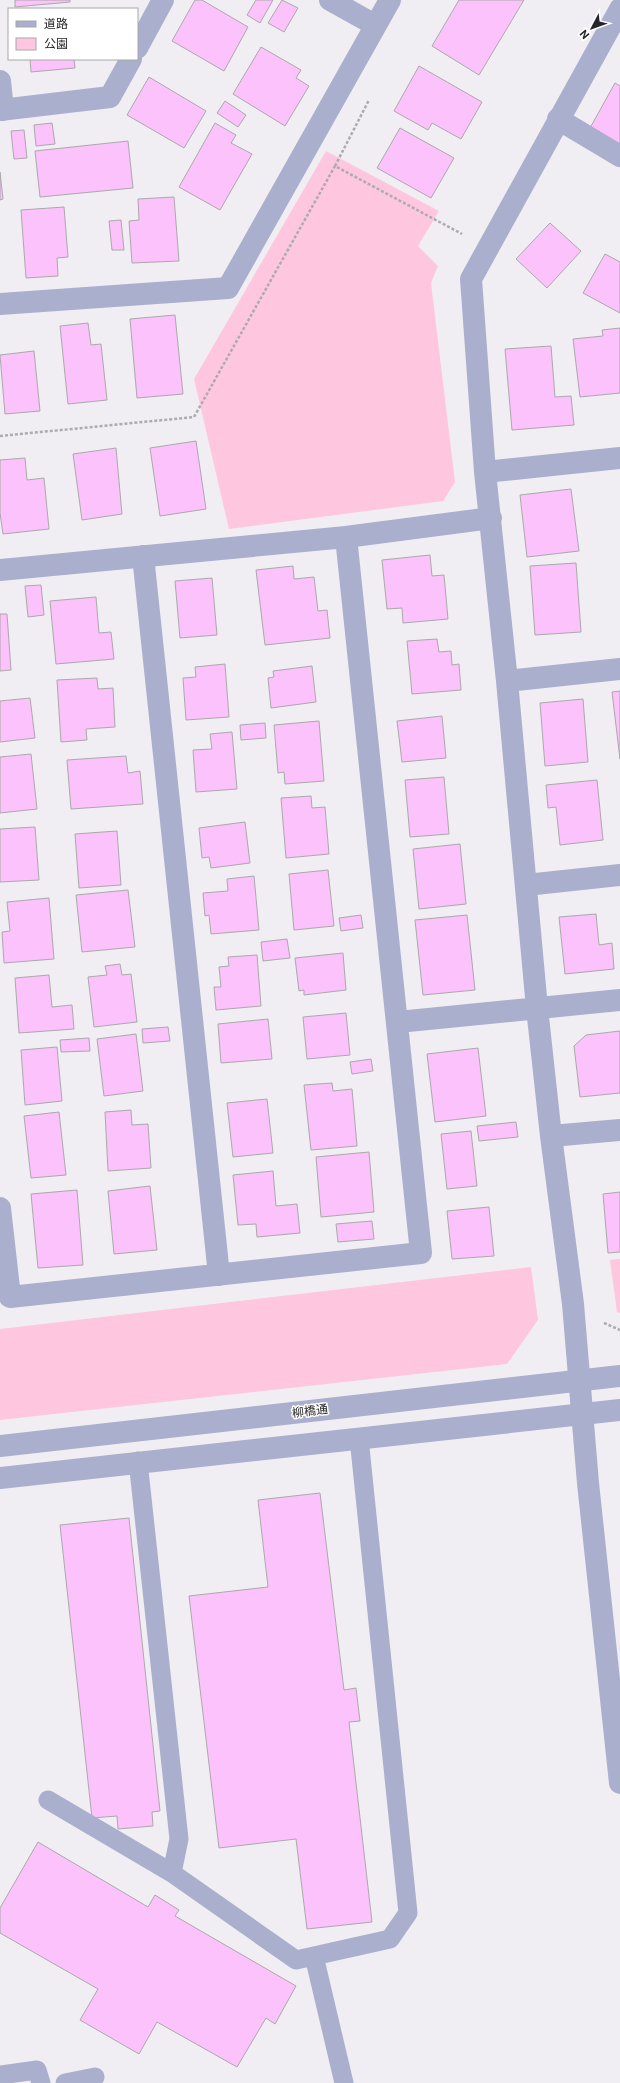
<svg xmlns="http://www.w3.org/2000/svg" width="620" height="2083" font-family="Roboto,'Noto Sans JP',sans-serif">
	<rect width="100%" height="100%" fill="#f0eef3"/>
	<path fill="#fec7df" d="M326,151L439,211L418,246L438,266L431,283L455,482L443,501L229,529L194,379Z
		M620,1259V1313L617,1312L610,1260Z
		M531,1267L538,1320L507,1364L0,1420V1329Z"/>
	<path fill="#fbc2fb" stroke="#aca8ac" d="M15,0H70V2L15,7Z
		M195,0H202L248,27L224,71L172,41Z
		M256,0H273L260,23L247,15Z
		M282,0L298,8L284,32L268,23Z
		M459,0H524L479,75L432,46Z
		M261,47L301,70L296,78L309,86L285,126L233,94Z
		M30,59H74L75,68L31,72Z
		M419,66L482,102L461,139L432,123L428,130L394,111Z
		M149,77L206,111L184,148L127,115Z
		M615,83L620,86V145L590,128Z
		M225,101L246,115L238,127L217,113Z
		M52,123L55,144L36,146L34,125Z
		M215,123L236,135L231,143L252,154L220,210L179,187Z
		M400,128L454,158L431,198L377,168Z
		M24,130L27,158L14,159L11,131Z
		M128,141L133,188L40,197L35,151Z
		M0,172L3,199L0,200Z
		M174,197L179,261L132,263L129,221L139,220L138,199Z
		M64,207L68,257L57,258L58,276L26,278L21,210Z
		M121,220L124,250H112L109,221Z
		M550,223L581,251L547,288L516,259Z
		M605,254L620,262V313L583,293Z
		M175,315L183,394L137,398L130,319Z
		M88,323L91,345L101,344L107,400L68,404L60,326Z
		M620,328V393L580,397L573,339L603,336L602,330Z
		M551,346L555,397L571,396L574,425L512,430L505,349Z
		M34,351L40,411L5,414L0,355Z
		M196,441L206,509L160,516L150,448Z
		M116,448L122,514L82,520L73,454Z
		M25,458L27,480L44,478L49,529L3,534L0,513V460Z
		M571,489L579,551L527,557L520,495Z
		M430,555L432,576L444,575L448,619L403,623L402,608L387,609L382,560Z
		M576,563L581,632L535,635L530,566Z
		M293,566L294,579L314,577L318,611L327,610L330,638L265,645L256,570Z
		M212,578L217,635L180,638L175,581Z
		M41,585L44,615L28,617L25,586Z
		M96,597L99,633L111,632L114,659L56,664L50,601Z
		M0,614H7L11,670L0,671Z
		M437,639L439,652L451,651L452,665L459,664L461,690L412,694L407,641Z
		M225,664L229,717L186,720L183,678L196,677L195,667Z
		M312,666L316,702L271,708L268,678L274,677L273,671Z
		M97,678L98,689L113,688L115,727L86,729L87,740L61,742L57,680Z
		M620,691V759L612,692Z
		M30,698L35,738L0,742V701Z
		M583,699L588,762L545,766L540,703Z
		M442,716L446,758L402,762L397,721Z
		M319,721L324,781L285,784L284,772L278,773L274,725Z
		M265,723L266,738L241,740L240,725Z
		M232,732L237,789L196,792L193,750L212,749L210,734Z
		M31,754L37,809L0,813V757Z
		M126,756L128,773L140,771L143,804L71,809L67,760Z
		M444,777L449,834L410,837L405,780Z
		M597,780L603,840L560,845L556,807L548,808L546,785Z
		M311,796L312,808L325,807L329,854L286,858L281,798Z
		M245,822L250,863L211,868L209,857L202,858L199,828Z
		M35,827L39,880L0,882V829Z
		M117,831L121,885L79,888L75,834Z
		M460,844L466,904L419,909L413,849Z
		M328,870L334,926L294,930L289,874Z
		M254,876L259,930L211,934L209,915L205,916L203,893L228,891L227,879Z
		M128,890L135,947L82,952L76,895Z
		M49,898L54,959L4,963L2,932L10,931L7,902Z
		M596,914L599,945L612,943L614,969L565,974L559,917Z
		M361,915L363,928L341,931L339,918Z
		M467,915L475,990L423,995L415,920Z
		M287,939L290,958L263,961L261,942Z
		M343,953L346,990L304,995V990L299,991L295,958Z
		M257,955L261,1006L216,1010L214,987H221L219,967L229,966L228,957Z
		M120,964L122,975L131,974L137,1022L94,1027L88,977L107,975L105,966Z
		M49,975L52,1007L72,1005L74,1029L19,1033L15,978Z
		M346,1013L350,1055L307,1059L303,1017Z
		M268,1019L272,1059L221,1063L218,1024Z
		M168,1027L170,1041L143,1043L142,1029Z
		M620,1031V1093L580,1097L574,1046L586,1035Z
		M136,1034L143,1091L104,1096L97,1039Z
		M89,1038L90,1051L61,1052L60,1040Z
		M57,1047L62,1101L25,1105L21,1050Z
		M478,1048L486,1116L435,1122L427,1054Z
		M371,1059L373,1071L352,1074L350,1062Z
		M332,1083L333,1091L352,1089L357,1146L311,1150L304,1085Z
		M267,1099L273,1153L233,1157L227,1103Z
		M131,1110L132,1125L148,1124L151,1168L108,1171L105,1112Z
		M59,1112L66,1175L31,1178L24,1116Z
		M516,1122L518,1137L479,1141L477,1126Z
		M471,1131L477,1186L447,1189L441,1134Z
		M369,1152L374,1212L321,1217L316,1157Z
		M273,1171L276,1206L297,1204L300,1233L257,1237L256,1224L238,1225L233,1175Z
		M150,1186L157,1250L114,1254L108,1191Z
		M77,1190L83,1265L38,1268L31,1194Z
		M620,1192V1252L608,1253L603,1194Z
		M489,1207L494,1256L452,1259L447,1211Z
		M372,1221L374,1239L338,1242L336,1224Z
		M320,1493L344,1690L356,1688L360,1721L349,1722L372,1922L307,1929L296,1839L219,1848L189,1596L268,1587L258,1500Z
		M129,1518L160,1811L152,1812L153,1826L118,1829L117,1816L92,1818L60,1525Z
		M38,1842L148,1907L155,1895L179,1910L175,1916L296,1986L275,2024L266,2018L237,2067L157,2022L139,2054L80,2020L98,1989L0,1933V1908Z"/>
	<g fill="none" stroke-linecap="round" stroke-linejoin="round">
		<path stroke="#acabaf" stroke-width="2.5" stroke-dasharray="3 2" stroke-linecap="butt" d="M335,166L369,100
			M0,436L194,417L335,166L462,234
			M604,1323L620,1330"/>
		<path stroke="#aaafcd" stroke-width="19" d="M138,1461L179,1839L172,1873
			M48,1800L172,1873L296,1960L390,1939L408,1913L359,1438
			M314,1956L344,2083
			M0,2075L37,2070L41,2083
			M65,2083L95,2077"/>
		<path stroke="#aaafcd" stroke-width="22" d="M330,0L375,25
			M620,9L471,279L485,472L507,681L537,1008L551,1136L573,1304L588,1483L620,1783
			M137,48L163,0
			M0,81L3,110
			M0,110L110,97L131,59
			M558,119L620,156
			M0,304L228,288L390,0
			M485,472L620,458
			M143,556L219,1275
			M0,570L346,537L491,518
			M507,681L620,669
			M526,885L620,875
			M398,1022L620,1000
			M551,1136L620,1130
			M0,1208L10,1297L421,1253L346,537"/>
		<path stroke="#aaafcd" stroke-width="22" d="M0,1446L620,1376
			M0,1478L620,1410"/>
	</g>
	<g text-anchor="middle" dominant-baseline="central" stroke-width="3" stroke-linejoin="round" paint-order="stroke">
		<g font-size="12" fill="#262628" stroke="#fff">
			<text transform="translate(310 1411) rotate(-7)">柳橋通</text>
		</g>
	</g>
	<rect x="8" y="8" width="130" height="52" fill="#ffffff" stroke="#a8a8a9"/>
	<rect x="16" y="21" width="20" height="6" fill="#aaafcd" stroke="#a8a8a9"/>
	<text x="44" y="28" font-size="12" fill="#262628">道路</text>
	<rect x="16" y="38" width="20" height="12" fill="#fec7df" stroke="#a8a8a9"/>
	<text x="44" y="48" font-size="12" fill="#262628">公園</text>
	<g transform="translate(592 28) rotate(229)" stroke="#ffffff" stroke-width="3" paint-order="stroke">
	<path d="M0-3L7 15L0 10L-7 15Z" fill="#262628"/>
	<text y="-6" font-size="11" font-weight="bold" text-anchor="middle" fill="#262628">N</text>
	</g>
</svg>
